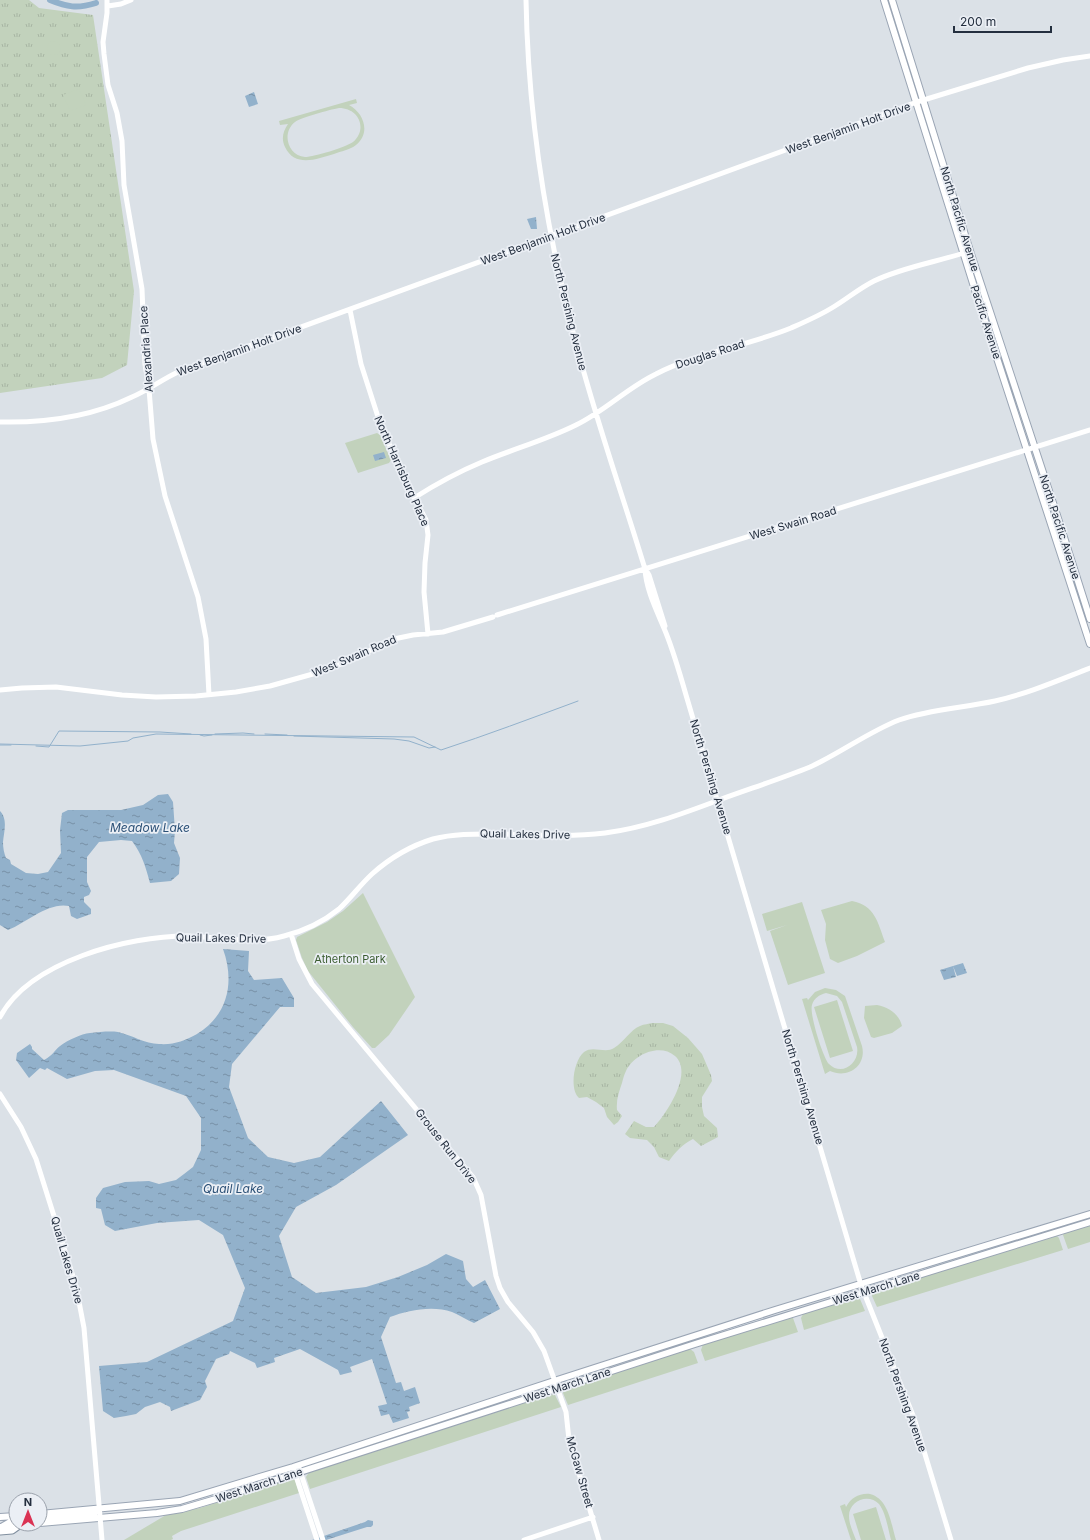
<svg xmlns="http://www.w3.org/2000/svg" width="1090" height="1540" font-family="Inter,sans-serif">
	<defs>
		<pattern id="grass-tufts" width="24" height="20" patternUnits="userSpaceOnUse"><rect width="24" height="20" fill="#c2d2bc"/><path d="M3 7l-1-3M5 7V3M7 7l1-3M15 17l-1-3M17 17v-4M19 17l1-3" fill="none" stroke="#a7b5a3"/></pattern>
		<pattern id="water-ripples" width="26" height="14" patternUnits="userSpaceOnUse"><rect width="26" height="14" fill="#92b1cb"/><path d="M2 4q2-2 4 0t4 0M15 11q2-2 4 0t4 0" fill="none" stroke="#7790a6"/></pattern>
	</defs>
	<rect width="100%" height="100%" fill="#dbe1e7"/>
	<path fill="url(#grass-tufts)" d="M0,0H29L39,8L93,15L134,291L127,365L102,378L0,393Z
		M652,1023H663L673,1026L688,1038L702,1054L711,1075L712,1081L702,1097V1107L704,1116L717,1128L718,1137L701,1146L693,1139C683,1144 675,1152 669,1161L659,1157L654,1147L647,1140L630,1138L625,1134L634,1121L646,1127H654C666,1114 694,1073 675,1056C660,1043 634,1054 626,1071C624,1075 623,1079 622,1083C619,1092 616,1100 617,1110L622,1116L618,1122L614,1125L607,1117L604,1108L596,1102L587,1097L579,1098C569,1089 574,1060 584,1052C593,1045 605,1054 614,1048C624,1042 630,1030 640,1026C644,1024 649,1024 652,1023Z"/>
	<path fill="#c2d2bc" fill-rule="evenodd" d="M47 48a7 7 0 1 1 14 0a7 7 0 1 1-14 0Z
		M79,89L86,105L70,111L63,95Z
		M356,99L357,103L349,105C364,113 371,133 356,145C350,150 341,151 334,154C317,159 295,168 285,147C281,139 283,131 288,124L280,125L279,121ZM339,108C359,108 368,129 353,142C346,147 314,157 305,157C288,156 281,133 295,122C302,117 329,110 339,108Z
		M377,433L380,435L391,460L389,463L358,473L345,443Z
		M363,893L415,997L389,1035L375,1048H372L353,1027L308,971L302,958L296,940L297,937L327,922L343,911Z
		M852,901C875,905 878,923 885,942L857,956L838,963L830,959L825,940L826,924L821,910Z
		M802,902L825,973L788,985L770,931L787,925L767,931L762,914Z
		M825,988L836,990L845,996L862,1046C867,1066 848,1079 830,1071L825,1074L802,999L807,998L808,1000L815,992ZM826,993L837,996L842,1002L857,1047C860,1063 842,1077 829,1064C823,1058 809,1013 812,1005C814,998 819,995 826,993Z
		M837,1000L853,1051L830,1058L814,1007Z
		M877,1005C889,1007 899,1014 902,1026L892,1033L874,1038L871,1037L864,1018L865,1006Z
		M1090,1225V1242L1068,1249L1063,1235L1064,1233Z
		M1057,1236L1059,1238L1063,1250L877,1307L872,1296L873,1292Z
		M857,1297L860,1299L865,1311L804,1330L801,1318L803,1314Z
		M791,1318H793L798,1332L705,1361L701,1350L703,1344Z
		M690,1349L694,1352L698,1363L568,1405L563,1393L565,1388Z
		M551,1393L555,1395L561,1407L310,1489L306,1477L309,1472Z
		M291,1478L295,1480L299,1493L181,1531L172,1536L173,1539L171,1540H124L166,1515L200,1508Z
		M870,1494C889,1499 891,1524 896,1540H891C888,1529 886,1513 879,1504C869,1493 849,1500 849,1516C849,1524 853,1532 856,1540H851L840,1506L845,1504L846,1507C851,1498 859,1493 870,1494Z
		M876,1507L886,1540H861L853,1514Z"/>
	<path fill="url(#water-ripples)" d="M254,92L258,104L249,107L245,96Z
		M536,217L537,229H531L527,219Z
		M384,452L386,458L375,461L373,455Z
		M168,794L173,802L175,831L174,843L180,858L179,874L171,881L150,883C146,868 142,854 132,841L121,840L99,842L87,857V882L91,891L89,895L84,897V902L91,909V914L77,919L71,916L69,906C48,902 28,922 8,930L0,925V811C8,819 4,832 3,842C3,848 4,853 6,858L10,860L11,864L26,873L38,874L48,872L61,853L60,830L62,813L68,810H121L143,805L158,795Z
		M223,949L249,951L248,971L254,980L282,978L294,998V1007H280L232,1064L229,1087L248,1138L268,1157L294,1163L320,1157L381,1101L408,1135L336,1185L296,1207L279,1236L292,1277L316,1293L366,1287L398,1277L427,1265L446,1254L463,1261L466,1279L473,1287L485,1280L500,1309L474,1323C467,1320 459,1315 452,1312C433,1305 408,1310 390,1317L381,1337L396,1383L401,1382L404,1391L415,1387L420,1403L409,1407L410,1411L407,1412L409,1418L393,1423L389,1414L381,1416L378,1406L387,1404L372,1359L350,1367L352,1372L340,1375L338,1370L300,1349L274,1358L275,1362L257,1368L255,1363L230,1351L229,1354L216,1359L205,1381L207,1387L200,1400L171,1411L170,1407L160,1402L145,1407L136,1414L126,1416L114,1418L103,1411L99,1366L147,1362L233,1321L245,1288L223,1235L199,1220L157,1223L115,1231L105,1225L101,1209L96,1208V1198L103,1188L125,1182L149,1181L159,1184L176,1180L184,1174L193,1167L201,1150V1118L186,1096L114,1070L95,1071L67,1079L47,1068L45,1070L40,1068L29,1078L16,1060L17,1053L30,1044L32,1047V1049L44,1060C53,1055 53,1052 60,1046C68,1040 81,1034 90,1033C99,1032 110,1031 118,1032C132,1035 145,1044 159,1044C174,1045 184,1041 197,1034C228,1015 235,982 223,949Z
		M963,963L967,973L957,976L953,966Z
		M953,966L956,977L944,980L940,970Z
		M368,1520L373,1521V1525L371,1527H367L326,1540H312L365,1522Z"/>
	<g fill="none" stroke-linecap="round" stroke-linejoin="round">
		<path stroke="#92b1cb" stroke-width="1" d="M215,734L243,733L254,734
			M265,734L287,735
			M200,735L204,736L212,735
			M294,736L394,739L409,741L429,748L435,747
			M0,744L80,746L128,741L133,738L156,734L414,737L441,750C487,735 532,718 578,701
			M0,745H11
			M36,746L49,747L59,731L160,732L191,734"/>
		<path stroke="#92b1cb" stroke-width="6" d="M50,0C67,7 77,9 96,3"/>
		<g stroke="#9aa5b4" stroke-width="8">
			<path id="primary" d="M884,0L981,309L1090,644
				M892,0L970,251L1055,509L1090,619
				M40,1514L180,1501L293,1467L554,1381L775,1310L1090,1214
				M0,1517L16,1516
				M40,1519L94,1514L99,1509
				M40,1523L157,1513L182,1509L226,1496L695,1344L1090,1222
				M3,1526L10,1522L16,1521
				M0,1527L31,1524"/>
		</g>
		<g stroke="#818f9f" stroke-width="9">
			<path id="highway" d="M0,1531L12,1530L19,1525"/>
		</g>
		<path stroke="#fff" stroke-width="5" d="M107,0V13L103,42L104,54L108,85L117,113L122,141L124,185L142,289L145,364L149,389L153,439L165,496L198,597L206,639L209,695
			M526,0C528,112 545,224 573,332C593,412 621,490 645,569C646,591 658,613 666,633C674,653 680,674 686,695L861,1285L914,1418L951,1540
			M108,6L121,4L131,0
			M350,310L361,364L379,420L401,472L426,520L428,535L425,563L424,592L428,634
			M0,422C45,423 91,417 132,397C148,390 163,379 178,372L917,102L1028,68L1063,60L1090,56
			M414,498C436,484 458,472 482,462C513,449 546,440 576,425C605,411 627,388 656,374C699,352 747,346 791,328C807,321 821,315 835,306C848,298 860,288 874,281C903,267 937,262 967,252
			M646,570L649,575L665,626
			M497,615L1090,430
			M0,690L22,688L56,687L122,695L156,697L196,696L236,692L270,686L320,672L354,659L389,640L413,635L443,632L493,617
			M291,934L299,959L312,984L462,1164L473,1177L481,1195L496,1276L500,1288L508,1302L533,1332L544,1351L566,1412L569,1440L599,1540
			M0,1017C30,961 128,936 187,936C219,937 252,945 284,936C304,931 323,922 339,909C351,898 360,885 372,874C390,858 410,846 433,839C456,833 480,834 503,834C537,835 571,837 605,833C644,828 682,814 719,800C749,789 780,779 810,767C841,753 868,732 899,720C930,709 963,708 995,701C1027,694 1059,680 1090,668
			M0,1094L21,1127L36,1159L76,1286L84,1328L102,1540
			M299,1468L323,1540
			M294,1470L317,1540
			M524,1540L593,1517"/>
		<use href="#primary" stroke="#fff" stroke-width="6"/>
		<use href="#highway" stroke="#fff" stroke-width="7"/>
	</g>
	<g text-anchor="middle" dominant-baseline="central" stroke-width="3.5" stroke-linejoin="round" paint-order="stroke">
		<g font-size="11" fill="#242f3f" stroke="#ebeff5">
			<text transform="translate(848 128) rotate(-20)">West Benjamin Holt Drive</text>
			<text transform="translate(960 219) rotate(73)">North Pacific Avenue</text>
			<text transform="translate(543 239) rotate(-20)">West Benjamin Holt Drive</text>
			<text transform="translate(569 312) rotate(76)">North Pershing Avenue</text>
			<text transform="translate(986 322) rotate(72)">Pacific Avenue</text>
			<text transform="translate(146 349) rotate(-94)">Alexandria Place</text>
			<text transform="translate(239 350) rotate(-20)">West Benjamin Holt Drive</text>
			<text transform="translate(710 354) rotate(-18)">Douglas Road</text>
			<text transform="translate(402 471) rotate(66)">North Harrisburg Place</text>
			<text transform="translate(793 523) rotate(-17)">West Swain Road</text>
			<text transform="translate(1060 527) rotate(72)">North Pacific Avenue</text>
			<text transform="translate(354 656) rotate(-23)">West Swain Road</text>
			<text transform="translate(711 777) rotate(73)">North Pershing Avenue</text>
			<text transform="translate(525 834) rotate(1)">Quail Lakes Drive</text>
			<text transform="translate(221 938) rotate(1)">Quail Lakes Drive</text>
			<text transform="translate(803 1087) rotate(73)">North Pershing Avenue</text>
			<text transform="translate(446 1146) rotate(52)">Grouse Run Drive</text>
			<text transform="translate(67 1260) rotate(74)">Quail Lakes Drive</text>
			<text transform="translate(876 1288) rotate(-17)">West March Lane</text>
			<text transform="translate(567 1385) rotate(-18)">West March Lane</text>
			<text transform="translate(903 1395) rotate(70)">North Pershing Avenue</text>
			<text transform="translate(580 1472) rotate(74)">McGaw Street</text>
			<text transform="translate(259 1485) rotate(-18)">West March Lane</text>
		</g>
		<g font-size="11" fill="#3a5c30" stroke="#ebeff5">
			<text x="350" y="959">Atherton Park</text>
		</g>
		<g font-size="12" font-style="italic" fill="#2b5076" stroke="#ebeff5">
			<text x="150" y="827">Meadow Lake</text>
			<text x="233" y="1188">Quail Lake</text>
		</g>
	</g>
	<g transform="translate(28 1512)"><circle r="19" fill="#ebeff5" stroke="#9ba2ac"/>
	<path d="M0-3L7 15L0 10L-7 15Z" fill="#da3354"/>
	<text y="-6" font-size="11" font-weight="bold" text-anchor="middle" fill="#242f3f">N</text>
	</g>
	<path d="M954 26v6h97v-6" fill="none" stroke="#242f3f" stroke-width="2"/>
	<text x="960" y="26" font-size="12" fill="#242f3f" stroke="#ebeff5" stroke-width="3" paint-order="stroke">200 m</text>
</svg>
